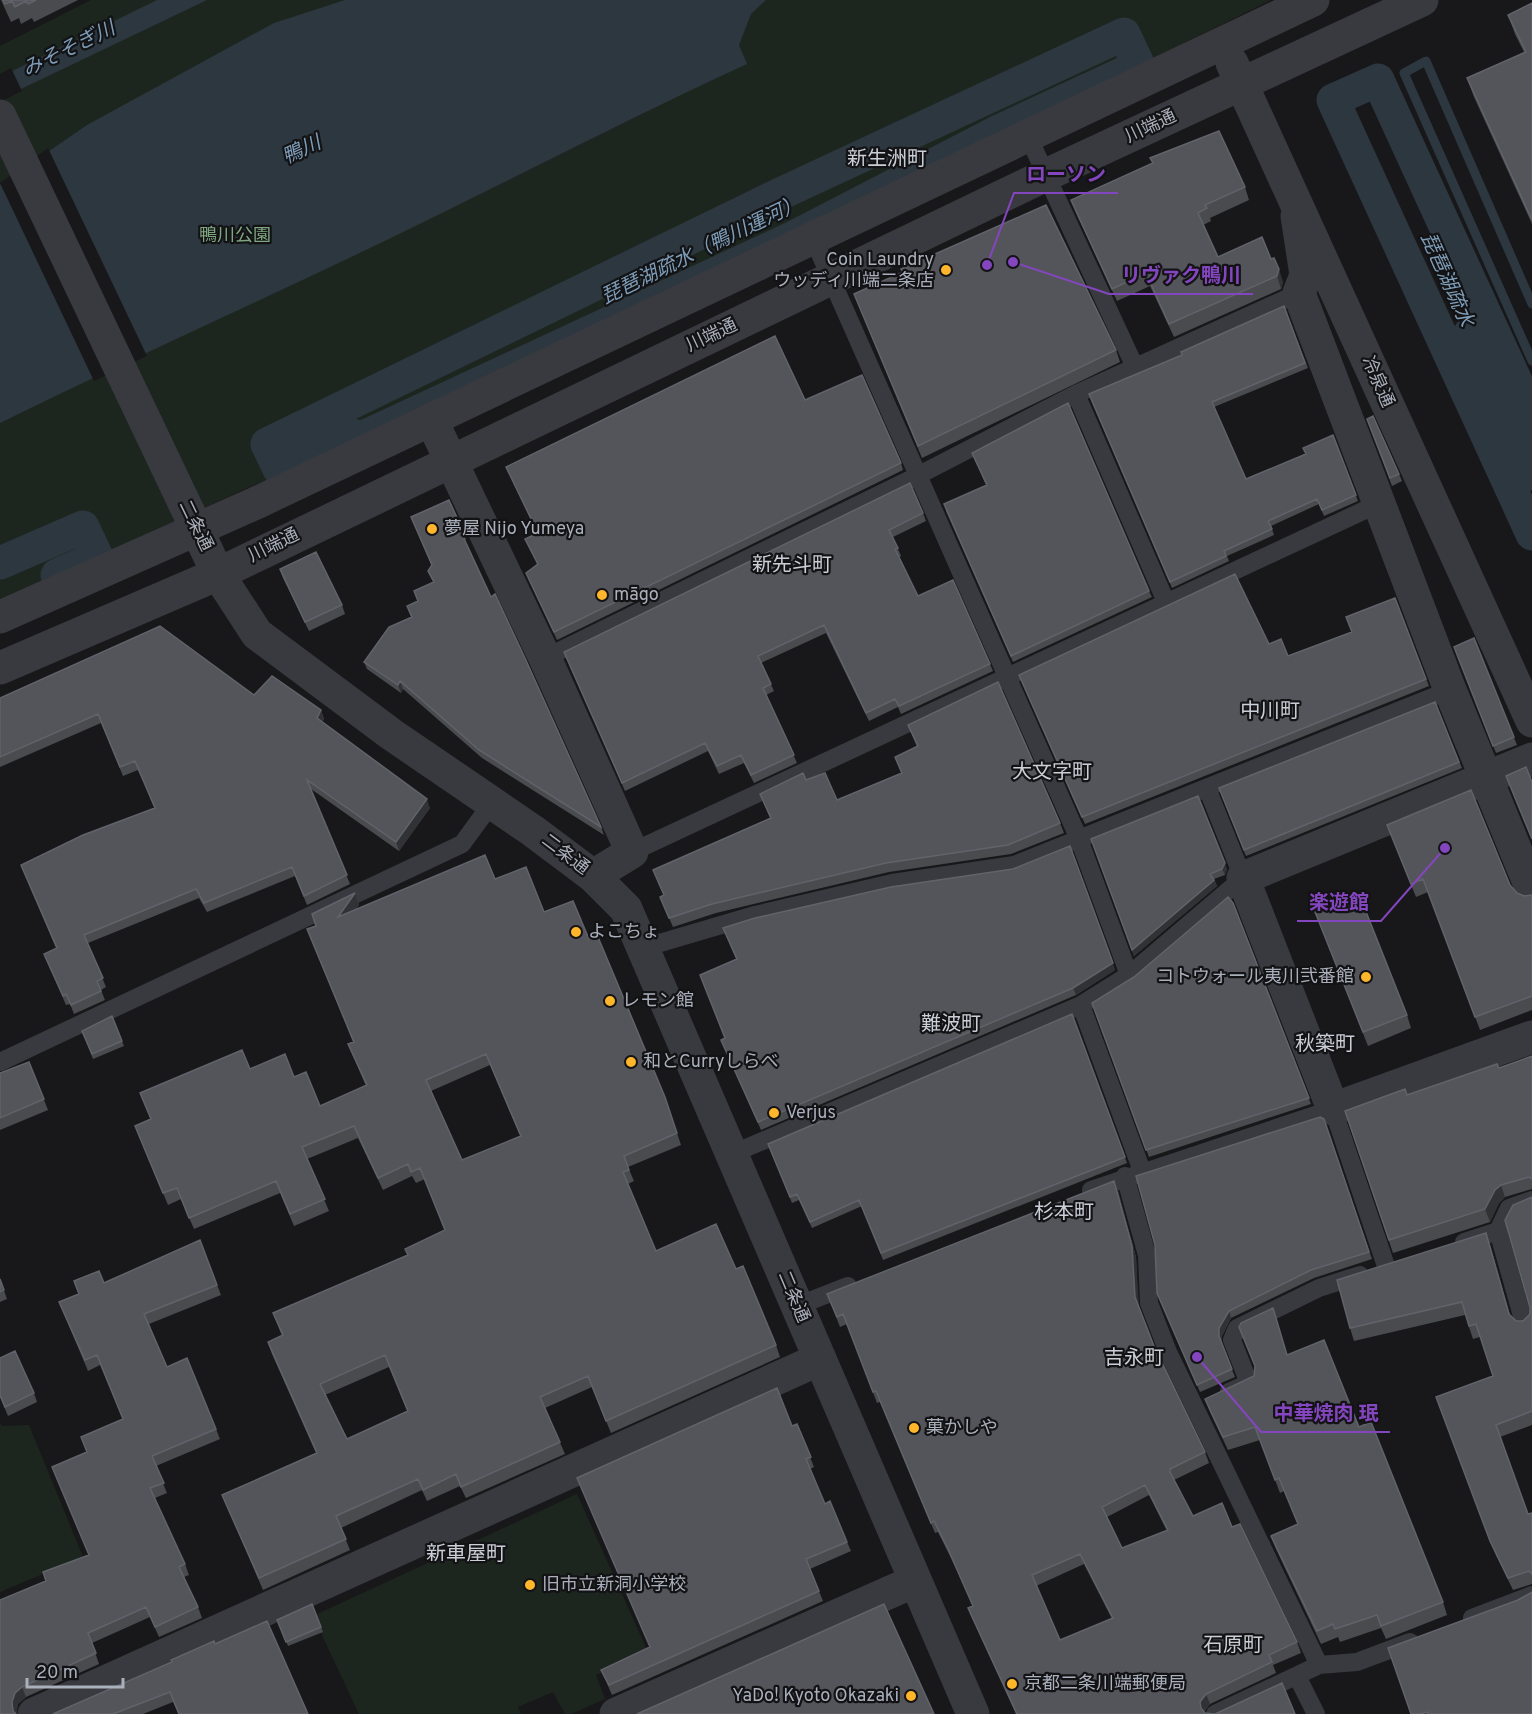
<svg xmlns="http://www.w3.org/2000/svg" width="1532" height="1714" font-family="Overpass,'Noto Sans JP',sans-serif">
	<rect width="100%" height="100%" fill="#18181a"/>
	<path fill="#1d261e" d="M91,0H1271L794,237L97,557L0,599V46Z
		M0,1423L2,1426L29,1425L83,1557L0,1592Z
		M577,1494L648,1652L596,1675L605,1699L571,1714H565L553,1692L518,1707L521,1714H359L313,1616Z"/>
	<path fill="#2c3740" d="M157,0H207L0,99V77Z
		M345,0H766L751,14L739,45L747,64C627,119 511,180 393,237C262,300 130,359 0,423V185L87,125L274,23Z"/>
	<path fill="#18181a" d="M11,68L22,91L0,102V74Z
		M48,148L147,356L94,381L0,183Z"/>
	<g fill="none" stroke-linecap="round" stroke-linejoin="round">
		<path stroke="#2c3740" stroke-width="9" d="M1532,304L1426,61L1404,73L1532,361"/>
		<path stroke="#2c3740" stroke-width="33" d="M1124,34L1139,66L1001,130L794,237L357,440L353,435L279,469L267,444L780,194Z
			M1470,333L1532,474
			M1532,416L1378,80L1333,100L1532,534
			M0,563L83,527L97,557L57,575"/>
		<path stroke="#383a40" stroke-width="18" d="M1028,136L1135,367
			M813,238L1079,839L1129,975
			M1076,394L1166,602
			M545,658L917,476L1076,394L1299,293
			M632,852L1380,503
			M643,948L755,915L892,883L1014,865L1450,690
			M1081,1005L1142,1171
			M0,1062L462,844L492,803
			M732,1154L1081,1005L1129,975L1243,878L1207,788
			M1125,1176L1147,1255L1149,1303L1168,1352L1319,1665
			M1091,1190L1333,1109L1386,1266
			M1498,1231L1524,1323
			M1464,1242L1498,1231L1509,1208L1532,1200
			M797,1306L848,1286
			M1229,1392L1249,1383L1232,1340L1237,1328L1319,1288L1360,1275
			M1472,1618L1532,1595
			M1297,1676L1316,1714
			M1215,1714L1319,1665L1357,1662L1410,1642"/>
		<path stroke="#383a40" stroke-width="33" d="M1297,216L1306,275L1299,293L1450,690L1532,890
			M431,419L545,658L632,852L593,876
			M1532,759L1243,878L1333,1109L1532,1037
			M34,1714L820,1359
			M616,1714L915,1581"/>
		<path stroke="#383a40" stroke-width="33" d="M1232,63L1532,721
			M0,116L218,574L257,634L391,734L533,831L593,876L626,909L973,1714
			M0,617L256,503L1313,0
			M0,668L218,574L1046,175L1422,0"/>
	</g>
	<path fill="#494b4f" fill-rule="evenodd" d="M1,0H78L34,22L32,18L21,24L19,18L11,22Z
		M1532,3V224L1474,97L1467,78L1524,52L1515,34L1508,15Z
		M1245,187L1249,200L1210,218L1211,221L1203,225L1218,257L1271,259L1283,282L1281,289L1174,337L1150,286L1117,301L1076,213L1071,200Z
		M854,294L1116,350L1120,362L922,458Z
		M1284,306L1308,368L1214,407L1246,479L1305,454L1333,435L1358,501L1324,516L1319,504L1271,526L1274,535L1227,556L1229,561L1172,588L1091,400Z
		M805,400L901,463L903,470L557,640L526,573L537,564L525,539L537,533L506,467Z
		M1367,419L1399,474L1402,481L1392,486Z
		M972,453L1149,591L1152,597L1013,662L946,511L986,485Z
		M923,513L926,521L893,537L901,556L899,557L918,596L990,664L993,671L901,714L898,707L869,721L826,633L761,663L774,691L766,695L797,763L754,783L744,763L719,774L708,751L625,791L564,652Z
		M414,524L463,531L466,539L464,540L601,827L604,835L482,758L403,689L401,693L367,669L364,662L411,617L407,606L418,601L433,582L428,571L432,566Z
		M280,569L342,605L345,614L309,631L283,578Z
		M1395,598L1429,686L1085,824L1019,675L1269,644L1288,656L1352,632Z
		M1474,638L1517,745L1496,753L1454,647Z
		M254,695L321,710L324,719L322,722L430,808L399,851L311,789L350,884L307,905L295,876L207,912L199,898L88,943L106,987L101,990L105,1000L74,1014L70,1004L66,1005L44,954L56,948L21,865L155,808L138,770L123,776L101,723L0,767V698Z
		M1435,702L1462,768L1246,856L1219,788Z
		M908,725L1060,823L1064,833L1011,854L889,872L716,913L673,927L660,897L664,895L653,870L770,818L760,794L806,780L837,800L901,773L895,757L917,747Z
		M1387,825L1510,885L1517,893L1524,896L1532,895V1010L1480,1030L1428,892L1416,897Z
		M1091,839L1227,869L1225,875L1214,879L1217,886L1134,956Z
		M495,879L544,912L589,939L669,1109L681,1145L628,1167L634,1181L628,1184L656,1251L736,1269L776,1345L780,1357L611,1433L592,1387L545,1408L565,1454L466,1498L460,1486L427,1501L422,1490L341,1528L350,1550L263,1590L222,1495L316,1453L272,1354L268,1342L282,1336L273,1313L408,1255L405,1249L445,1231L425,1179L416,1183L412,1176L383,1190L358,1138L307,1159L329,1211L294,1226L280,1193L194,1229L181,1199L168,1205L140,1138L135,1126L151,1120L140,1093L250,1069L294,1077L320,1106L366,1086L348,1044L353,1042L307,929L316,926L312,914L355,893L359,905L356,909ZM490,1065L520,1136L462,1160L431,1091ZM389,1367L407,1411L347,1439L325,1395Z
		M1233,903L1311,1104L1149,1157L1092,1003L1134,977Z
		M1320,925L1407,1015L1411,1028L1368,1046Z
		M723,928L1115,970L1076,995L761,1130L721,1040L725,1038L736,959Z
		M1072,1014L1127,1163L883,1260L862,1206L812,1228L799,1200L792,1203L768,1144Z
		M112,1016L124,1046L93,1059L82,1031Z
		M1532,1056V1189L1505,1197L1499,1203L1490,1222L1393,1253L1345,1111L1407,1095L1499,1068Z
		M29,1062L48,1110L0,1130V1073Z
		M1324,1119L1372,1259L1314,1278L1231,1318L1222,1336L1221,1343L1235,1377L1200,1392L1157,1293Z
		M1118,1191L1136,1257L1138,1306L1154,1346L1205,1452L1209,1463L1174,1480L1193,1516L1232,1527L1297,1642L1301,1653L1273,1665L1276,1673L1210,1704L1204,1712L1205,1713L1215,1714H1295H1016L972,1618L968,1608L973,1606L952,1560L938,1532L935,1533L880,1402L877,1403L847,1324L840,1327L827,1294ZM1149,1495L1167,1531L1122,1548L1107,1517ZM1084,1564L1112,1619L1060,1640L1036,1586Z
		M1532,1197V1425L1500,1437L1528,1514L1532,1513V1584L1513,1590L1495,1553L1436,1397L1493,1376L1480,1337L1473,1339L1465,1315L1354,1341L1350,1328L1486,1233L1490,1245L1510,1315L1516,1321H1523L1530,1314Z
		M200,1240L221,1295L149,1324L167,1367L216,1429L220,1439L156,1466L167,1493L155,1498L185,1564L189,1575L184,1577L198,1607L202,1618L159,1637L150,1617L92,1643L99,1664L26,1697L18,1704L16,1714H0L46,1581L89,1555L52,1467L86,1452L123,1419L100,1365L88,1371L59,1302Z
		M0,1279L7,1299L0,1302Z
		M1277,1321L1287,1355L1359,1427L1443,1602L1447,1615L1386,1639L1381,1628L1340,1642L1338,1637L1321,1644L1276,1549L1271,1536L1298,1524L1284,1491L1280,1493L1260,1440L1228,1450L1210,1412L1205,1399L1254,1376Z
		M0,1358L34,1393L37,1402L8,1416L0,1397Z
		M797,1424L814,1467L810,1469L825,1504L847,1542L851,1551L810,1569L823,1601L612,1695L601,1670L650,1647L577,1478L792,1426Z
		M312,1604L323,1632L288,1646L277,1620Z
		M215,1644L308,1714H179L173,1702L143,1714H53Z"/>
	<path fill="#313235" d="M1279,269L1283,282L1281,289L1277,276Z
		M400,681L403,689L401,693L398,685Z
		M321,710L324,719L320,727L317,718Z
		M427,799L430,808L399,851L396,842Z
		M1225,863L1227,869L1225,875L1222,869Z
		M1214,880L1217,886L1134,956L1132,950Z
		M355,893L359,905L343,928L338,917Z
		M1113,963L1115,970L1076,995L1073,988Z
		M1114,1181L1118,1191L1136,1257L1139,1307L1135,1297Z
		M1501,1185L1505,1197L1499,1203L1490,1222L1485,1209L1495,1190Z
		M1486,1233L1490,1245L1513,1326L1509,1314Z
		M1229,1311L1231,1318L1222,1336L1221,1343L1219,1336V1328Z
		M22,1687L26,1697L18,1704L16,1714H14L12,1702L15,1693Z
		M1206,1694L1210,1704L1204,1712L1201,1708L1200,1702Z"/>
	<path fill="#54555b" stroke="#61636a" stroke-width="1.5" fill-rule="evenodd" d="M3,0H36L28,4L26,1L15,7L12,1L5,4Z
		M1532,3V220L1467,78L1526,52L1508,15Z
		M1219,131L1245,187L1205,205L1207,208L1198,213L1218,257L1262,237L1271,259L1274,258L1279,269L1277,276L1169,324L1146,273L1112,289L1071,200L1153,163L1150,158Z
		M1046,205L1116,350L918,446L854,294L903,272L901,269Z
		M1284,306L1305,363L1212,402L1246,479L1306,454L1303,448L1333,435L1356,495L1322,510L1317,499L1268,521L1272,529L1224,551L1226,556L1170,582L1089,394L1182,355L1181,352Z
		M775,336L805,400L862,375L901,463L554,632L526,573L538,564L525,539L538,533L506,467Z
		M1068,403L1149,591L1011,656L944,504L987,485L972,453Z
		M1373,416L1399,474L1390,478L1367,419Z
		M910,483L923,513L889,530L898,548L895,549L918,596L953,580L990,664L899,706L895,699L866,713L824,625L758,656L771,684L763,688L794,755L751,775L741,755L717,766L705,743L622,783L564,652Z
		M449,500L463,531L461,532L491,597L495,594L525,658L601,827L479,750L400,681L398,685L364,662L389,627L412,617L407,606L418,601L414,591L434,582L428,571L432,565L411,517Z
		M316,552L342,605L305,622L280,569Z
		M1235,574L1269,644L1281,639L1288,656L1352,632L1346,617L1395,598L1426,679L1082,817L1019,675Z
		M160,626L254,695L272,676L321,710L317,718L427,799L396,842L307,780L347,875L304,896L292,867L204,903L196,889L84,935L103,978L97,981L101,991L71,1005L66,994L63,996L44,954L57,948L21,865L83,835L155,808L135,761L120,767L98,714L0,757V698Z
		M1474,638L1514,737L1493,746L1454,647Z
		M998,682L1060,823L1008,845L886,863L712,904L669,918L660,897L664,895L653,870L771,818L760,794L803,773L806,780L825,773L837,800L902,773L895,757L918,746L908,725Z
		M1435,702L1459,762L1244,850L1219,788Z
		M1526,767L1532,782V839L1506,776Z
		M1471,790L1510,885L1517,893L1524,896L1532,895V996L1475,1017L1423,879L1411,884L1387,825Z
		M1198,796L1225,863L1222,869L1210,874L1214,880L1132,950L1091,839Z
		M1070,846L1113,963L1073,988L758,1122L721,1040L725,1038L700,975L737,959L723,928L755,918L891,887L1013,869Z
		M485,855L495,879L526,867L544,912L573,901L589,939L598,937L665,1097L677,1133L624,1156L629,1170L623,1172L656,1251L716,1224L736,1269L743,1266L776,1345L606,1421L588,1376L540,1397L560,1442L461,1487L456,1474L423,1490L418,1479L336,1516L346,1539L259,1578L222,1495L317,1453L268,1342L283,1335L273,1313L408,1255L405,1249L445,1230L420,1168L411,1172L408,1164L378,1178L354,1126L302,1147L325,1199L290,1214L276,1181L189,1218L177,1188L163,1193L135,1126L151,1119L140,1093L242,1050L250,1069L285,1054L294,1077L306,1072L320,1106L367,1085L348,1044L354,1042L307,929L316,926L312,914L355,893L338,917ZM486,1054L521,1136L462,1160L426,1080ZM385,1355L408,1411L347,1439L320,1384Z
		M1359,894L1407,1015L1363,1032L1315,912Z
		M1228,897L1233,903L1309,1098L1146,1150L1092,1003L1134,977Z
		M1072,1014L1125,1157L881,1253L859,1200L810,1222L797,1194L790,1197L768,1144Z
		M112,1016L122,1041L92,1054L82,1031Z
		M1532,1056V1179L1529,1177L1501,1185L1495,1190L1485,1209L1389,1240L1345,1111L1405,1089L1407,1095L1497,1064L1499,1068Z
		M29,1062L44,1099L0,1118V1073Z
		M1320,1117L1324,1119L1369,1252L1311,1270L1229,1311L1219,1328V1336L1232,1369L1197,1385L1157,1293L1155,1245L1136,1176Z
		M1114,1181L1132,1246L1135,1297L1154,1346L1205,1452L1170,1469V1472L1193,1516L1222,1503L1232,1527L1240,1524L1297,1642L1269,1655L1272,1662L1206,1694L1200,1702L1201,1708L1205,1713L1215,1714L1282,1683L1295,1714H1017L968,1608L973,1606L948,1549L934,1521L931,1523L876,1391L873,1392L843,1314L837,1317L827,1294ZM1145,1485L1168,1530L1122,1548L1102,1507ZM1080,1554L1113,1618L1060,1640L1032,1575Z
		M1532,1197V1411L1496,1425L1528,1514L1532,1513V1574L1529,1571L1508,1578L1490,1541L1436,1397L1493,1376L1476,1324L1469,1326L1462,1302L1350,1328L1337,1280L1486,1233L1509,1314L1516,1321H1523L1530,1314V1308L1505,1220L1513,1205Z
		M200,1240L217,1285L144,1314L167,1367L187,1358L216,1429L152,1456L164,1483L150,1488L185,1564L179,1567L198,1607L155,1627L146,1607L88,1633L96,1653L22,1687L15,1693L12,1702L13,1711L16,1714H0V1600L46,1581L43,1572L89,1555L52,1467L87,1452L81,1437L123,1419L97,1355L85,1360L59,1302L79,1294L74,1281L99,1271L104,1283Z
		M0,1279L4,1290L0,1292Z
		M1273,1308L1287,1355L1324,1340L1359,1427L1371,1422L1443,1602L1381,1626L1377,1615L1335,1629L1333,1624L1317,1631L1271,1536L1298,1524L1279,1478L1275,1480L1255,1427L1223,1437L1205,1399L1254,1376L1255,1366L1239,1327L1241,1323Z
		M15,1351L34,1393L5,1407L0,1395V1358Z
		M777,1388L792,1426L797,1424L811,1457L806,1459L825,1504L830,1501L847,1542L806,1559L819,1591L609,1685L601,1670L650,1647L577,1478Z
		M1532,1592V1714H1427V1712L1422,1714H1411L1388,1648L1518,1600Z
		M312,1604L321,1627L286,1642L277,1620Z
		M884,1604L934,1714H637Z
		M267,1621L308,1714H179L170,1692L113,1714H53L172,1662L171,1660L214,1641L215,1644Z"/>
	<g fill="#ffb62b" stroke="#131315" stroke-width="2">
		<circle cx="946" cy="270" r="6"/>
		<circle cx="432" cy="529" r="6"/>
		<circle cx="602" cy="595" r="6"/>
		<circle cx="576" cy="932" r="6"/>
		<circle cx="1366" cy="977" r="6"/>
		<circle cx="610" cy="1001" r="6"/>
		<circle cx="631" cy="1062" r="6"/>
		<circle cx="774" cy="1113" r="6"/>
		<circle cx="914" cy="1428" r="6"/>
		<circle cx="530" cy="1585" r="6"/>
		<circle cx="1012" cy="1684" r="6"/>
		<circle cx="911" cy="1696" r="6"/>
	</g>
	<g text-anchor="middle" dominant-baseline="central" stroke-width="4.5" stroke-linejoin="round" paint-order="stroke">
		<g font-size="18" fill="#a9afbb" stroke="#131315">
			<text transform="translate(1151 127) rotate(-25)">川端通</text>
			<text transform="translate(712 336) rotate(-25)">川端通</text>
			<text transform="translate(1377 382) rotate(66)">冷泉通</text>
			<text transform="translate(195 526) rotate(64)">二条通</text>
			<text transform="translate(274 546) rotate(-26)">川端通</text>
			<text transform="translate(565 855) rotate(37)">二条通</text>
			<text transform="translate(793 1297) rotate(67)">二条通</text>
		</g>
		<g font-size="18" fill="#7fa781" stroke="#131315">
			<text x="235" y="236">鴨川公園</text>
		</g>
		<g font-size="18" fill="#a9afbb" stroke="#131315" text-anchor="start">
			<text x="934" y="260" text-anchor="end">Coin Laundry<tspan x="934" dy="21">ウッディ川端二条店</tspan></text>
			<text x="444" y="529">夢屋 Nijo Yumeya</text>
			<text x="614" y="595">māgo</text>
			<text x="588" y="932">よこちょ</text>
			<text x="1354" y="977" text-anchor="end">コトウォール夷川弐番館</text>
			<text x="622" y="1001">レモン館</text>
			<text x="643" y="1062">和とCurryしらべ</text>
			<text x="786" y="1113">Verjus</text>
			<text x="926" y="1428">菓かしや</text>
			<text x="542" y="1585">旧市立新洞小学校</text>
			<text x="1024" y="1684">京都二条川端郵便局</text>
			<text x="899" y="1696" text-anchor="end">YaDo! Kyoto Okazaki</text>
		</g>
		<g font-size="20" font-style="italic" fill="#7e9db8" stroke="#131315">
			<text transform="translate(69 50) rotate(-26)">みそそぎ川</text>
			<text transform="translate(302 151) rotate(-25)">鴨川</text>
			<text transform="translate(702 251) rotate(-26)">琵琶湖疏水（鴨川運河）</text>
			<text transform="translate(1446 280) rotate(66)">琵琶湖疏水</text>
		</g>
		<g font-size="20" fill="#caced7" stroke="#131315">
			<text x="887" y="160">新生洲町</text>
			<text x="792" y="566">新先斗町</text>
			<text x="1270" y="712">中川町</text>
			<text x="1052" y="773">大文字町</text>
			<text x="951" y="1025">難波町</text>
			<text x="1325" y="1045">秋築町</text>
			<text x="1064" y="1213">杉本町</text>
			<text x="1134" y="1359">吉永町</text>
			<text x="466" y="1555">新車屋町</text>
			<text x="1233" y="1646">石原町</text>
		</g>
	</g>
	<path fill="none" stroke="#8446be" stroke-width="2" d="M987 265L1014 193H1118M1013 262L1109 294H1253M1445 848L1381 921H1297M1197 1357L1261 1432H1390"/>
	<g fill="#8446be" stroke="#131315" stroke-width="2">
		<circle cx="987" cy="265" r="6"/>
		<circle cx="1013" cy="262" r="6"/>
		<circle cx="1445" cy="848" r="6"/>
		<circle cx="1197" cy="1357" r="6"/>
	</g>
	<g font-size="20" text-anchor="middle" font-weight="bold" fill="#8446be" stroke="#131315" stroke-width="4.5" stroke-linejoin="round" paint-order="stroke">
		<text x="1066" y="181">ローソン</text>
		<text x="1181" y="282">リヴァク鴨川</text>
		<text x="1339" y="909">楽遊館</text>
		<text x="1326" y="1420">中華焼肉 珉</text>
	</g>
	<path d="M27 1678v9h96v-9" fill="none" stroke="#a9afbb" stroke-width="3"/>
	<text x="36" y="1678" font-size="18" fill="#a9afbb" stroke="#131315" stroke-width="4.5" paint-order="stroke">20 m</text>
</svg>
